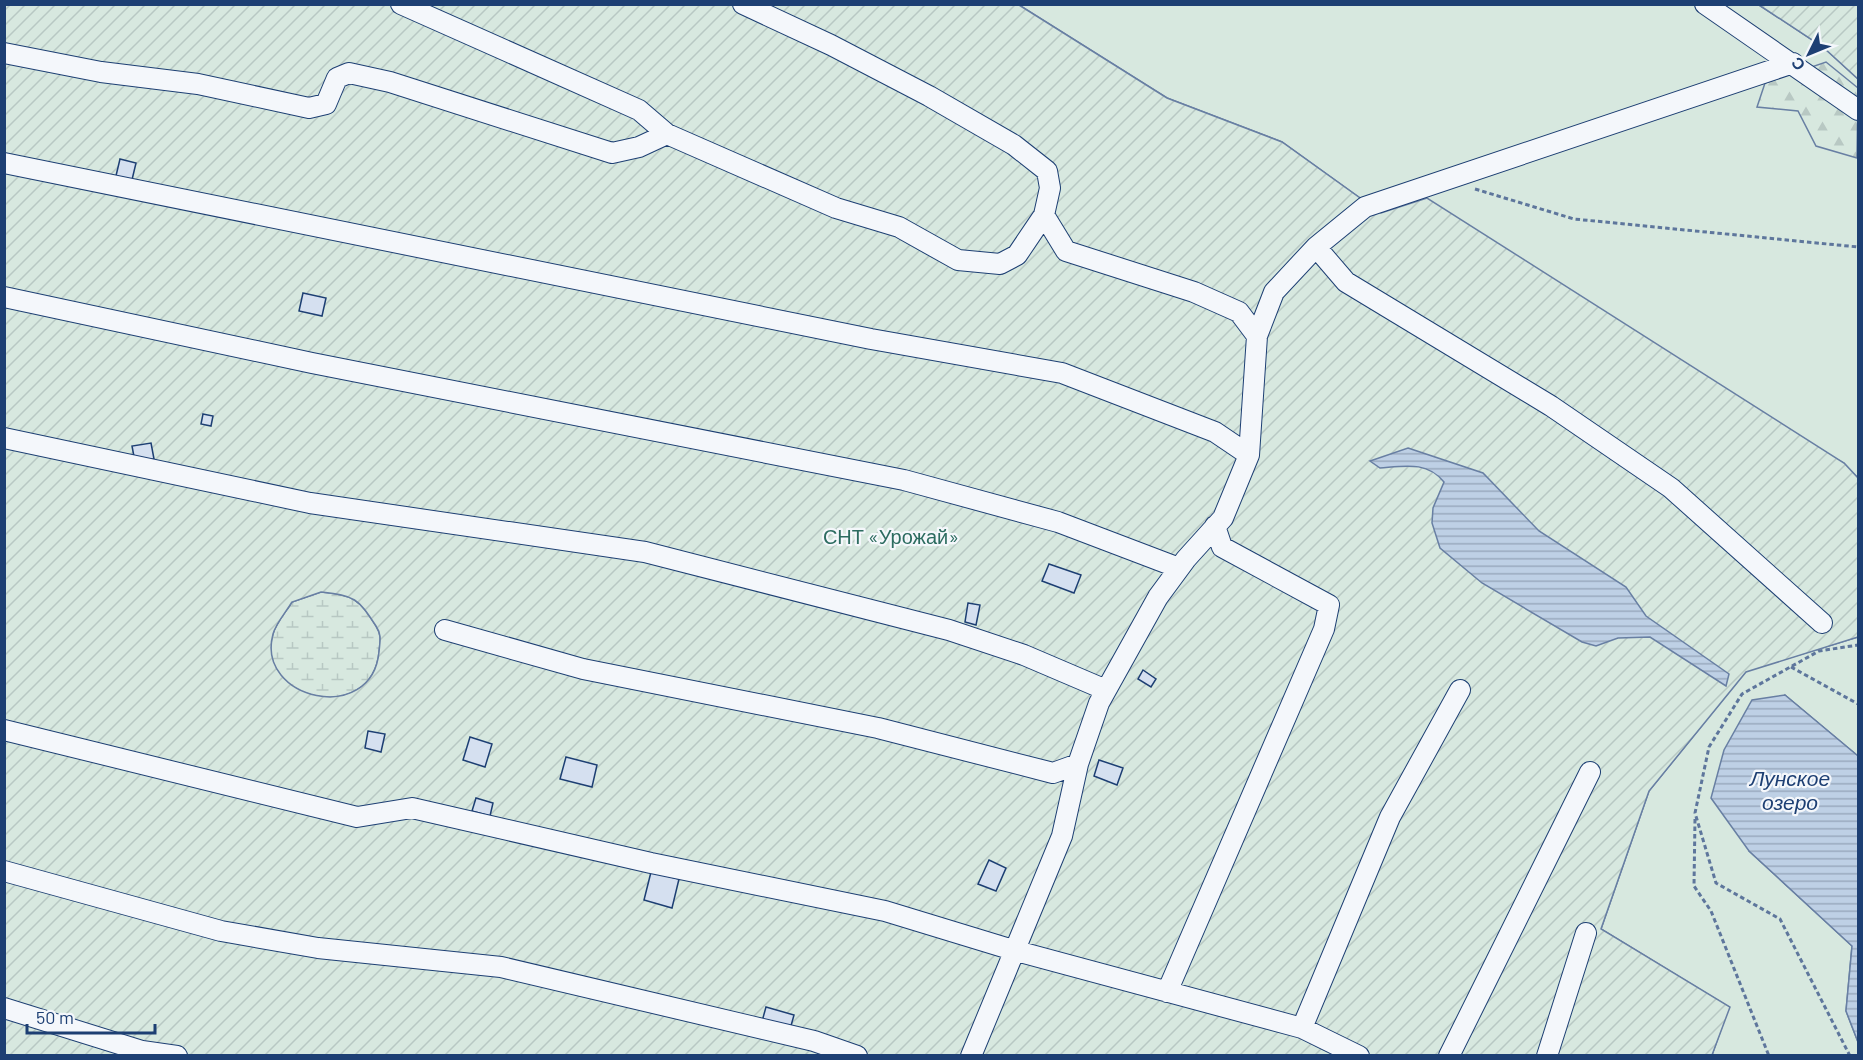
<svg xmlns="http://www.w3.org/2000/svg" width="1863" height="1060" font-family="Barlow,sans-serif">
	<defs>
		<pattern id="forest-firs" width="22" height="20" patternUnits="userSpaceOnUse" patternTransform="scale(1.5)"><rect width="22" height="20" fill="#d7e8df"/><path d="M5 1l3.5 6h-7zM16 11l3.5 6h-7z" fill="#b8c8c3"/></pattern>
		<pattern id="wetland-marsh" width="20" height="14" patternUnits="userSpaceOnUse" patternTransform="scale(1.5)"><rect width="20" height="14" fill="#d7e8df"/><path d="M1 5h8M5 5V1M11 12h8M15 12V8" fill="none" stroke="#b8c8c3"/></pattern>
		<pattern id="garden-furrows" width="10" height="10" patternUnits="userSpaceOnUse" patternTransform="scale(1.5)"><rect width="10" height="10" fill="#d7e8df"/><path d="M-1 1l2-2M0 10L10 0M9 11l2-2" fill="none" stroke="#b8c8c3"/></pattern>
		<pattern id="water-rules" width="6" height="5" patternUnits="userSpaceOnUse" patternTransform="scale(1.5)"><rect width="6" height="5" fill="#bed0e5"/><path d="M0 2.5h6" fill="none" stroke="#9aaabe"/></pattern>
	</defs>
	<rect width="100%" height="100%" fill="#f4f7fb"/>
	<path fill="#d7e8df" stroke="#687fa3" stroke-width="1.5" d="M1019,5H1759L1823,47L1858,79V478L1844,463L1381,213L1282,142L1167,98Z
		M1858,637V756L1785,695L1749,851L1852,946L1846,1011L1858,1042V1055H1712L1729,1007L1601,929L1649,791L1746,671Z"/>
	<path fill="url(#forest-firs)" stroke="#687fa3" stroke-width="1.5" d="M1826,62L1858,88L1857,158L1816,146L1798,111L1757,107L1765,83Z"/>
	<path fill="url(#wetland-marsh)" stroke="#687fa3" stroke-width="1.5" d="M321,592C355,596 358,598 376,626C382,636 380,641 379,652C371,727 254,700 273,634C276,623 286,612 292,602Z"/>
	<path fill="url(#garden-furrows)" stroke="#687fa3" stroke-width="1.5" fill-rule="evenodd" d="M5,5H1019L1167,98L1282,142L1381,213L1427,198L1844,463L1858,478V637L1746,672L1649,791L1601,929L1730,1007L1712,1055L5,1056ZM321,592C355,596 358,598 376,626C382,635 380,641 379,652C372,726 255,700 273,634C276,623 286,612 292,602Z
		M1759,5H1858V79L1823,47Z"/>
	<path fill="url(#water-rules)" stroke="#687fa3" stroke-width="1.5" d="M1408,448L1483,473L1539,531L1626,587L1646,616L1729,674L1726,686L1650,637L1618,638L1596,646L1582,642L1482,583L1440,548L1432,523L1433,508L1444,482C1427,461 1405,466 1380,468L1370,461Z
		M1785,695L1858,756V1042L1846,1011L1852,946L1749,851L1711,798L1724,750L1752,700Z"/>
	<path fill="#d5e0f0" stroke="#1d3f73" stroke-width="1.5" d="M120,159L136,163L131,184L115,180Z
		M303,293L326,298L322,316L299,311Z
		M203,414L213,416L211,426L201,424Z
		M151,443L154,459L135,462L132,446Z
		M1049,564L1081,575L1074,593L1042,581Z
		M968,603L980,605L976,625L965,622Z
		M1143,670L1156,679L1151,687L1138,679Z
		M368,731L385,734L381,752L365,748Z
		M470,737L492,744L485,767L463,760Z
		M566,757L597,765L592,787L560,779Z
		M1099,760L1123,768L1117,785L1094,776Z
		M476,798L493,803L490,816L472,811Z
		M989,860L1006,868L996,891L978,884Z
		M651,872L679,879L672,908L644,900Z
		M766,1007L794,1015L789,1033L761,1025Z"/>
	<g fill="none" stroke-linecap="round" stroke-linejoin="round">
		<g stroke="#1d3f73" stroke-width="22">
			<path id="minor" d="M401,4L639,110L667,134
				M743,4L831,45L929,96L1014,145L1047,171L1050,188L1044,215L1066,251L1194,292L1239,312L1257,336
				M1705,4L1858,110
				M4,53L101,72L198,84L309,108L326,104L337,78L349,73L390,82L612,153L639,147L667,134L836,208L899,227L958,260L1000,264L1017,255L1044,215
				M4,163L871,339L1062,373L1215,432L1249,455
				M1316,247L1346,282L1551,406L1671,488L1822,623
				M4,297L312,363L904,480L1058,522L1179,568
				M4,438L310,503L645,552L949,630L1024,655L1106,690
				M445,630L583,669L878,728L1053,773L1078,764
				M4,730L357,817L412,808L651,863L885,911L1013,950L1302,1028L1359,1056
				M4,871L221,931L318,948L501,967L814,1041L857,1056
				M1167,992L1324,629L1329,605L1222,547L1215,526
				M4,1008L142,1051L177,1056
				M1302,1028L1390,817L1460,690
				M971,1056L1062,836L1078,764L1099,703L1158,597L1186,559L1223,518L1249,455L1257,336L1274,292L1316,247L1365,207L1793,63
				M1449,1056L1590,772
				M1547,1056L1586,933"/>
		</g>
		<path stroke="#5e769c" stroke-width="3" stroke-dasharray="4.5 3" stroke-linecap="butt" d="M1475,189L1574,219L1858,247
			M1791,667L1858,704
			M1695,819L1694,886L1711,911L1769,1056
			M1850,1056L1780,919L1716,883L1695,813L1709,747L1742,694L1819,651L1858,645"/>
		<use href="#minor" stroke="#f4f7fb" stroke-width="20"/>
	</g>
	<g text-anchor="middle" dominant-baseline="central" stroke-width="4.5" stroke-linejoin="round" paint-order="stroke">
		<g font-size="20" fill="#2c6c60" stroke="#f4f7fb">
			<text x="891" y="536">СНТ «Урожай»</text>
		</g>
		<g font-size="21" font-style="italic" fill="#1d3f73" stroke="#f4f7fb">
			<text x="1790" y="777">Лунское<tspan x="1790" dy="24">озеро</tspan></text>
		</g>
	</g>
	<rect width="1863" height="1060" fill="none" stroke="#1d3f73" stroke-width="12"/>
	<g transform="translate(1809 54) rotate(227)" stroke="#f4f7fb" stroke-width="4.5" paint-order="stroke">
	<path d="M0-4.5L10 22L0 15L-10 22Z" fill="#1d3f73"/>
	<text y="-9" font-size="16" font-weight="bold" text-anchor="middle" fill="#1d3f73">С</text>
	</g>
	<path d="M27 1024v9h128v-9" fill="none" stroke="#1d3f73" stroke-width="3"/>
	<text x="36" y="1024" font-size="18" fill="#1d3f73" stroke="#f4f7fb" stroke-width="4.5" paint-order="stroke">50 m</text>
</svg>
